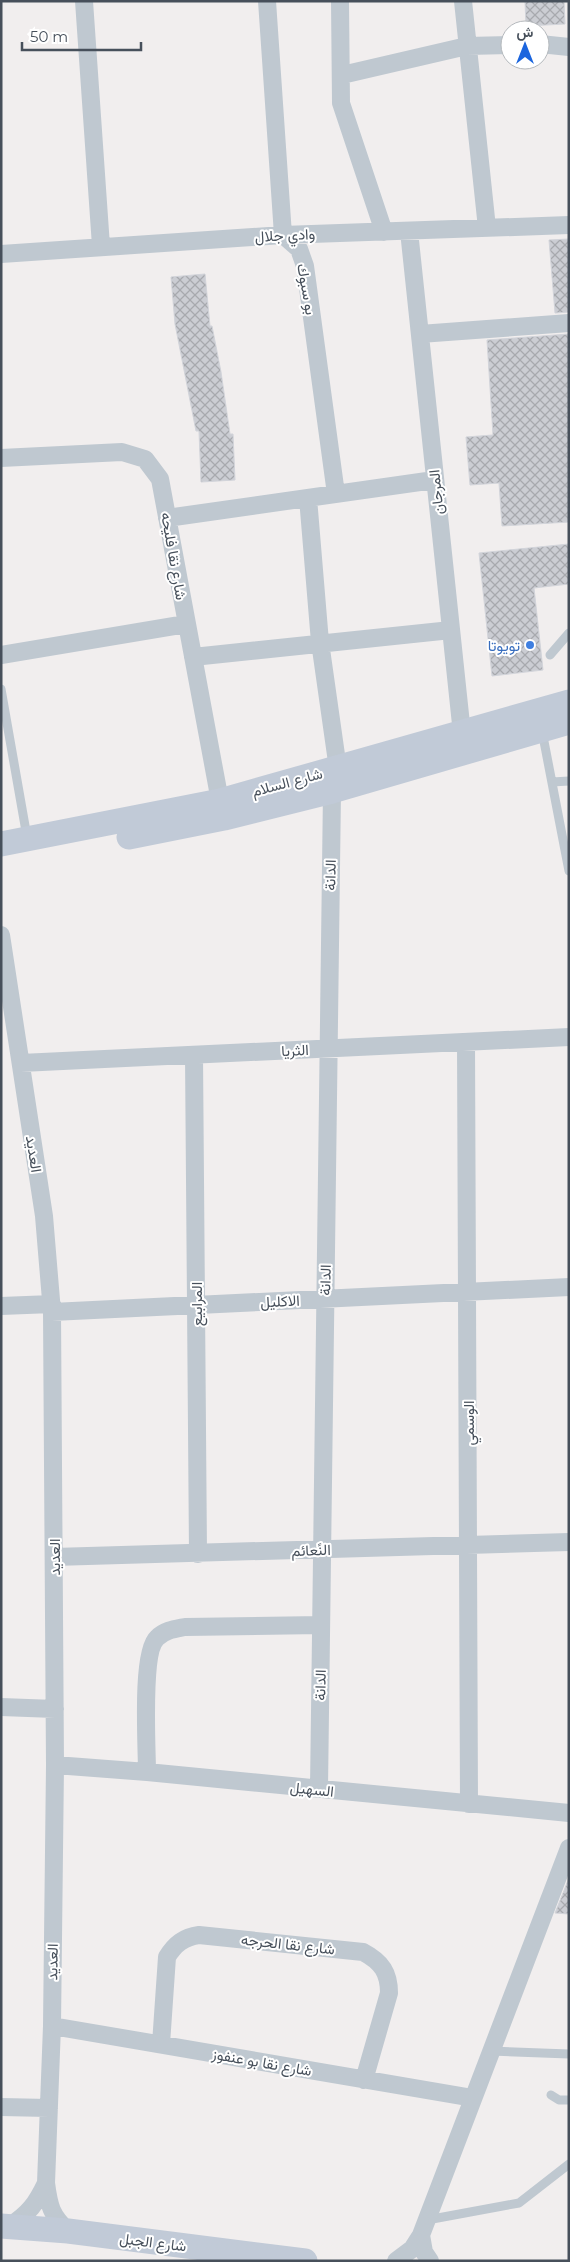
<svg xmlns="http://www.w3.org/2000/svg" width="570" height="2262" font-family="Montserrat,Vazirmatn,sans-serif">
	<defs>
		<pattern id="building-cross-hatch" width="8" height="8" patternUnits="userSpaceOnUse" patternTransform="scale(1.25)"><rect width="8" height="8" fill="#cbcdd3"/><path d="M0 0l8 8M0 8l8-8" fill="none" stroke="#a7a9ae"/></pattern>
	</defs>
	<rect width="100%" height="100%" fill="#f1eeee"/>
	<path fill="url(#building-cross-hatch)" stroke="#d2d4da" d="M525,1H564L565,24L526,26Z
		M569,239V312L555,313L549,240Z
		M205,274L210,326H212L221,372L230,434H233L235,480L201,482L199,431H196L175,324L171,277Z
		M569,334V522L502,526L499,483L470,485L466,437L493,435L487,340Z
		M569,544V584L534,588L543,670L492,676L479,553Z
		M569,1878V1914L555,1913Z"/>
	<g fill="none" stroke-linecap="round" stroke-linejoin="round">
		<path stroke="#bfc8d0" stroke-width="9" d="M550,655L569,633
			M1,689L27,837
			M542,731L569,871
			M552,782L569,781
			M491,2051L569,2054
			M551,2095L559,2100H569
			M427,2220L519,2203L569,2164"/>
		<path stroke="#bfc8d0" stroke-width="18" d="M84,1L101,246
			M267,1L283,235L299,249L305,266L336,494
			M340,1L341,103L384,232
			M463,1L487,228
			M540,44L569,47
			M342,75L467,46L510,45
			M409,231L463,743
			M1,254L283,235L569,225
			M420,334L569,323
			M1,458L122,452L145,459L160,479L220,801
			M308,498L320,642L338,769
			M167,518L434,480
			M1,655L186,624
			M193,657L451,630
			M1,935L44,1216L52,1312L55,1765L52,2026L46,2183C49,2206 51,2215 68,2231
			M466,1042L469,1804
			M194,1055L198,1554
			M21,1063L569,1037
			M1,1306L52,1304
			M52,1312L569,1287
			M54,1557L569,1542
			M1,1707L55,1709
			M55,1765L147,1772L569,1813
			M147,1772C147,1748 141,1652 157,1638C165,1630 175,1629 185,1627L321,1625
			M319,1789L332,791L330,780
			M52,2026L473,2098
			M161,2044L167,1957C175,1944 184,1937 199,1935L363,1952C382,1962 389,1973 389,1993L364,2080
			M1,2107L49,2108
			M10,2226C29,2213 36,2204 46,2183
			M421,2235L424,2252L430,2261
			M396,2261L412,2249L421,2235L569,1848"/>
		<path stroke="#c1cad7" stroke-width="25" d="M129,837L224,818L332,791L569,722
			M1,844L220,801L569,702
			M1,2226L68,2231L305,2261"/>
	</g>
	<circle fill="#3f7fe0" stroke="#fff" stroke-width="2" cx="530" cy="645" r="5"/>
	<g text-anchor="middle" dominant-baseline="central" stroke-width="4" stroke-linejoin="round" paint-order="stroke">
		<g font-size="15" fill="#47505b" stroke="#fff">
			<text transform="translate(285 235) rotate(-3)">وادي جلال</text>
			<text transform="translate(307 289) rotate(80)">بو سبوك</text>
			<text transform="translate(436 492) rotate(-96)">المرجان</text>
			<text transform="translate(174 556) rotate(80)">شارع نقا فليحه</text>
			<text transform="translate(287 782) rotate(-15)">شارع السلام</text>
			<text transform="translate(330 875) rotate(-89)">الدانة</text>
			<text transform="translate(295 1050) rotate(-3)">الثريا</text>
			<text transform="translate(34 1154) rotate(81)">العديد</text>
			<text transform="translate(325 1280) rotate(-89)">الدانة</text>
			<text transform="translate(280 1301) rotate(-3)">الاكليل</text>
			<text transform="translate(196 1304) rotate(-90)">المرابيع</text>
			<text transform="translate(468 1423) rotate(-90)">الوسمي</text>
			<text transform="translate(311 1550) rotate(-2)">النًعائم</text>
			<text transform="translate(54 1557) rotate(-90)">العديد</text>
			<text transform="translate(320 1685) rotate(-89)">الدانة</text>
			<text transform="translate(312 1789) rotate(6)">السهيل</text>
			<text transform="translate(288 1944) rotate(6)">شارع نقا الحرجه</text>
			<text transform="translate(52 1962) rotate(-89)">العديد</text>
			<text transform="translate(262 2062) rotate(10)">شارع نقا بو عنفوز</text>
			<text transform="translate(153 2242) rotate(7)">شارع الجبل</text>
		</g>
		<g font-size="15" fill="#366cbe" stroke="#fff" text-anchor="end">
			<text x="520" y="645">تويوتا</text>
		</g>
	</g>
	<rect width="570" height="2262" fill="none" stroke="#47505b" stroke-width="5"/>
	<g transform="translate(525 45)"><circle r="24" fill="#ffffff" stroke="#b5b9bd"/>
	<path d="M0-4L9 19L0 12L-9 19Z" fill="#1b65de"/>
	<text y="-8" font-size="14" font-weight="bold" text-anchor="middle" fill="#47505b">ش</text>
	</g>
	<path d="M22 42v8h119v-8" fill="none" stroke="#47505b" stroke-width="2.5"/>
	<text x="30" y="42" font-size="15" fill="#47505b" stroke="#ffffff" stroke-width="4" paint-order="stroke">50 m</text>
</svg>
